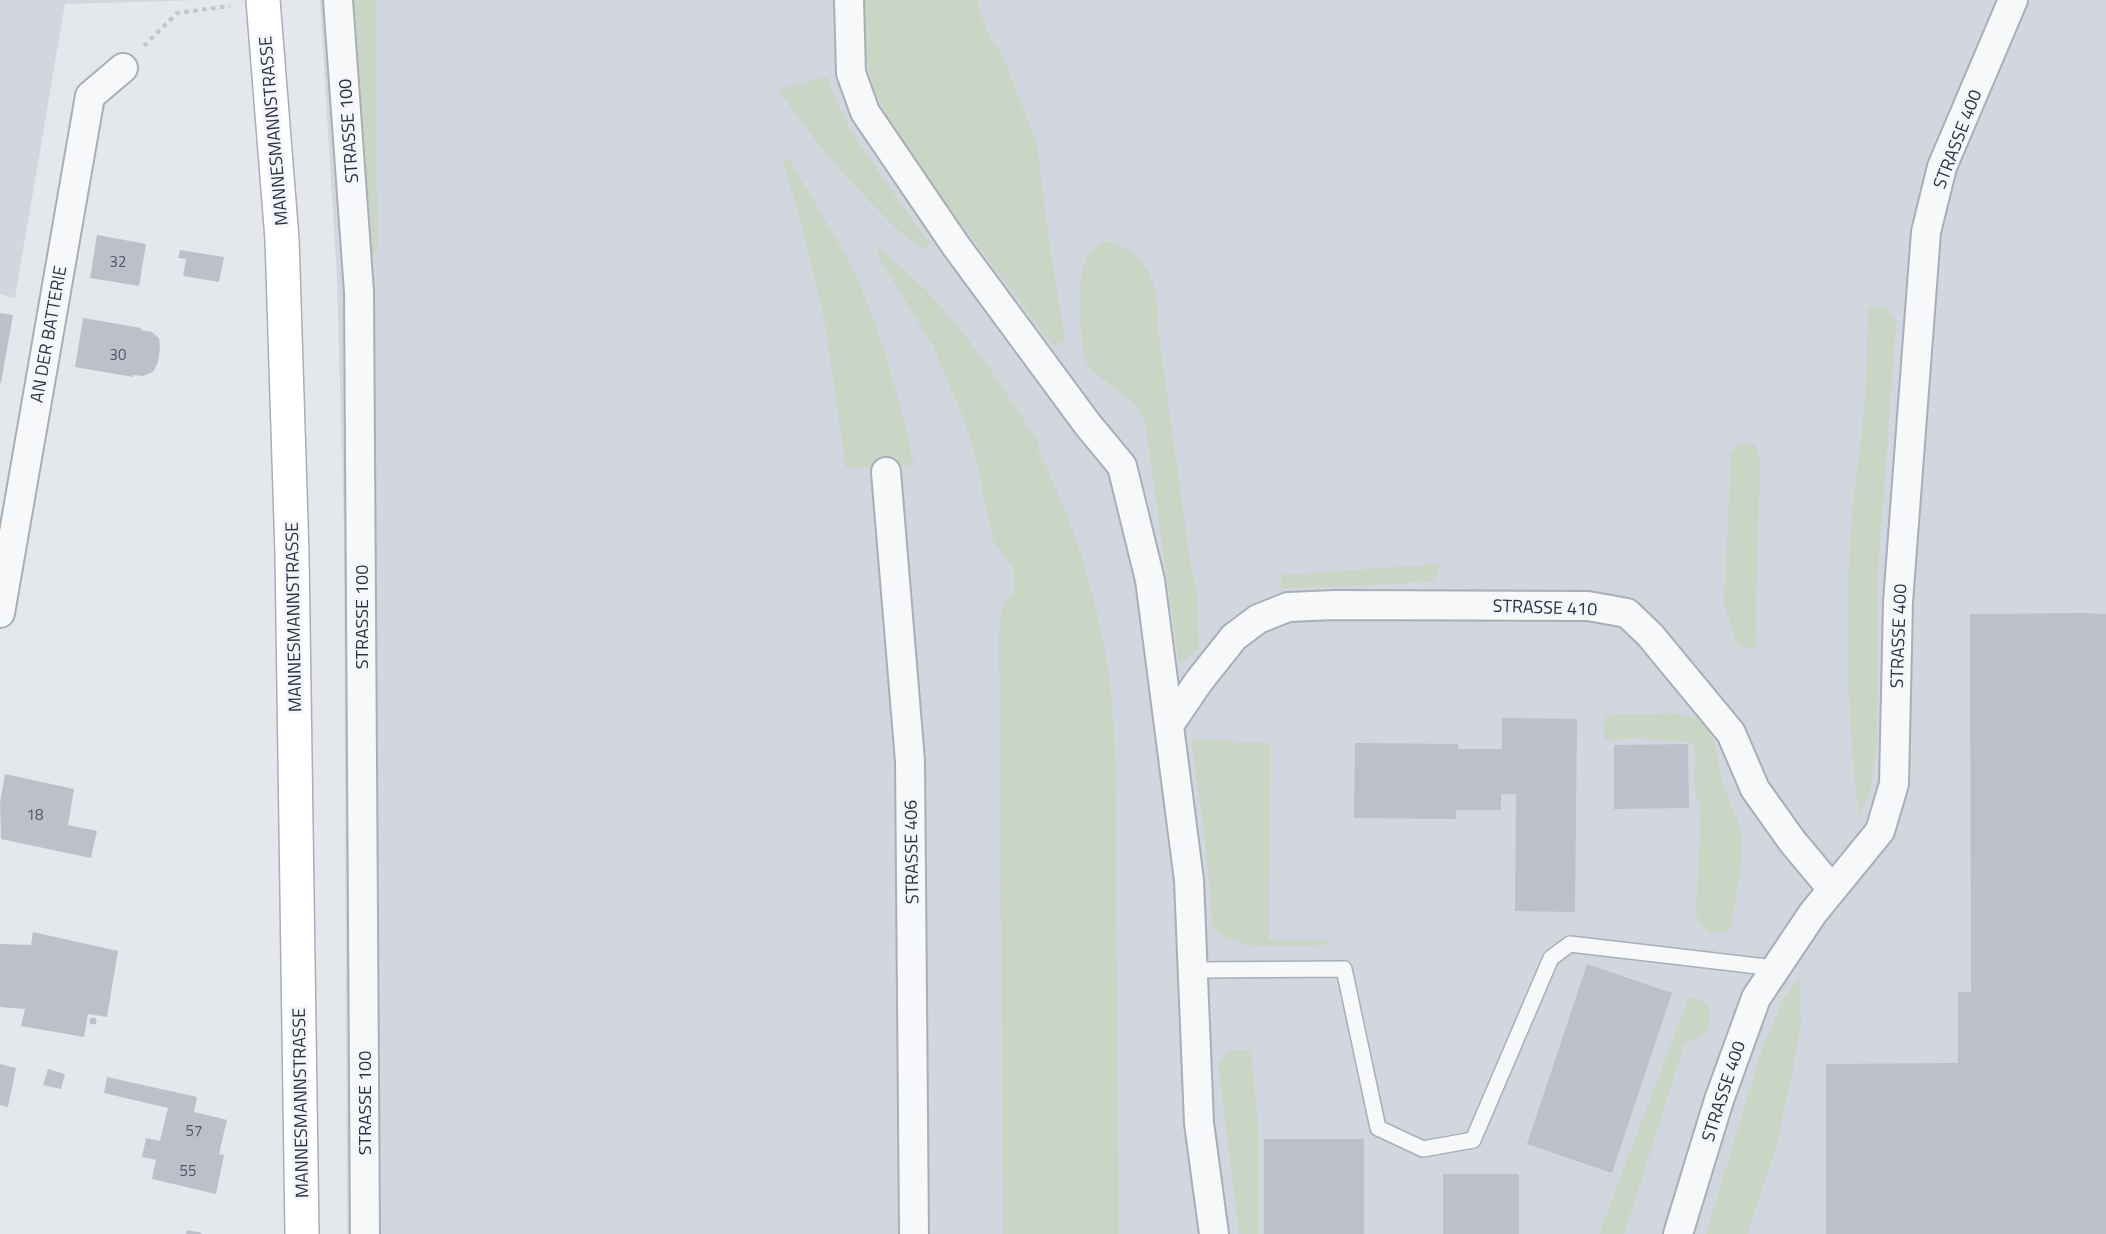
<svg xmlns="http://www.w3.org/2000/svg" width="2106" height="1234" font-family="'Titillium Web',sans-serif">
	<rect width="100%" height="100%" fill="#e4e7ec"/>
	<path fill="#d2d6de" d="M0,0H200L65,4L15,298L0,294Z
		M320,0H2106V1234H347L344,526L337,278Z"/>
	<path fill="#c9d6c5" d="M350,0H376L377,254L367,256Z
		M865,0H978L981,15L990,37L1003,57L1037,144L1047,226L1065,340L1054,347L928,179L897,134L873,89L865,51Z
		M828,77C836,108 852,133 870,159C889,188 909,215 930,243L922,249C906,239 894,226 881,213C842,175 808,133 778,89Z
		M789,159C814,202 841,243 861,288C886,345 900,405 914,465L846,468L825,324L801,221L783,162Z
		M1107,241C1145,250 1161,285 1157,322L1190,561L1197,590L1199,649L1179,665L1145,422L1139,409L1134,403C1125,395 1091,372 1087,364C1080,348 1078,285 1083,267C1086,255 1095,245 1107,241Z
		M880,248C896,263 913,277 928,292C972,339 1006,391 1040,445L1037,448C1071,516 1093,581 1106,657C1111,684 1112,712 1115,739L1119,1234H1003L999,638L1000,616L1004,602L1013,594L1015,582L1013,569L993,540L974,451L965,422L934,348L877,254Z
		M1868,306L1887,308L1896,322L1878,571L1877,747L1871,787L1859,818C1847,718 1844,615 1852,514C1855,480 1861,445 1864,410C1867,376 1867,341 1868,306Z
		M1738,443L1754,445L1758,452L1760,463L1755,650L1738,646L1724,604L1731,455Z
		M1441,564L1433,582L1416,581L1403,584L1281,588V575Z
		M1674,713L1702,718L1715,744L1722,783L1742,832L1741,865L1730,931C1714,936 1701,931 1696,913L1701,808L1694,788L1695,751L1691,742L1636,738L1605,740L1603,727L1607,715Z
		M1191,739L1270,743L1269,940H1331L1325,945C1290,945 1240,954 1213,928L1205,839Z
		M1800,977L1801,1025L1789,1088L1776,1148L1747,1234H1706L1762,1049L1783,1000Z
		M1689,997C1712,1001 1712,1011 1708,1031L1685,1043L1624,1234H1599Z
		M1251,1050L1259,1137V1234H1239L1218,1062L1223,1061L1227,1051Z"/>
	<path fill="#bbc0ca" d="M97,235L146,244L139,286L90,278Z
		M180,250L224,257L219,282L183,276L186,259L178,258Z
		M0,313L13,315L1,383H0Z
		M83,318L141,328V330L152,332L159,338L160,347L158,362L153,372L143,376L133,375V377L75,367Z
		M2083,613L2106,614V1234H1826V1064L1958,1063V992H1971L1970,614Z
		M1502,718L1577,719L1575,912L1515,911L1516,794H1501V810H1456V819L1354,818L1355,743L1458,744V749H1502Z
		M1688,744L1689,808L1614,809V745Z
		M5,774L74,789L68,825L97,831L91,858L1,839L0,803Z
		M33,932L118,951L107,1017L88,1014L84,1037L21,1026L25,1009L0,1007V944L31,945Z
		M1587,964L1672,993L1612,1173L1527,1144Z
		M89.5 1021a3.5 3.5 0 1 1 7 0a3.5 3.5 0 1 1-7 0Z
		M0,1064L16,1068L8,1107L0,1105Z
		M48,1069L65,1074L61,1089L43,1085Z
		M107,1077L197,1097L194,1112L227,1120L219,1154L224,1155L216,1194L152,1179L156,1160L142,1157L146,1138L160,1141L168,1108L104,1093Z
		M1264,1139H1364V1234H1264Z
		M1443,1174H1519V1234H1443Z
		M187,1230L202,1233V1234H186Z"/>
	<g fill="none" stroke-linecap="round" stroke-linejoin="round">
		<g stroke="#a9aeb7" stroke-width="18">
			<path id="service" d="M1191,970L1344,969L1378,1128L1423,1149L1473,1140L1551,958L1570,944L1775,968"/>
		</g>
		<g stroke="#a9aeb7" stroke-width="32">
			<path id="minor" d="M338,0L359,292L365,1234
				M849,0L851,73L865,112L956,246L1088,425L1122,466L1150,580L1189,880L1199,1123L1214,1234
				M886,472L910,761L914,1234
				M0,613L90,96L123,68
				M1169,725L1199,681L1234,637L1258,619L1288,607L1335,605L1588,606L1627,613L1650,635L1731,733L1755,789L1792,841L1832,889
				M1678,1234L1719,1100L1756,998L1813,913L1880,831L1894,784L1898,602L1926,232L1942,167L2013,0"/>
		</g>
		<g stroke="#a9aeb7" stroke-width="36">
			<path id="secondary" d="M263,0L282,239L292,554L302,1234"/>
		</g>
		<path stroke="#c2c5cb" stroke-width="4" stroke-dasharray="4.5 4.5" stroke-linecap="butt" d="M144,46L177,13L230,6"/>
		<use href="#service" stroke="#f7f8fa" stroke-width="15"/>
		<use href="#minor" stroke="#f7f8fa" stroke-width="28"/>
		<use href="#secondary" stroke="#fff" stroke-width="33"/>
	</g>
	<g text-anchor="middle" dominant-baseline="central" stroke-width="6" stroke-linejoin="round" paint-order="stroke">
		<g font-size="15" fill="#4f5766">
			<text x="118" y="261">32</text>
			<text x="118" y="354">30</text>
			<text x="35" y="814">18</text>
			<text x="194" y="1130">57</text>
			<text x="188" y="1170">55</text>
		</g>
		<g font-size="18" fill="#2b3445" stroke="#f4f6f9">
			<text transform="translate(273 131) rotate(-95)">MANNESMANNSTRASSE</text>
			<text transform="translate(348 131) rotate(-94)">STRASSE 100</text>
			<text transform="translate(1957 139) rotate(-69)">STRASSE 400</text>
			<text transform="translate(48 334) rotate(-80)">AN DER BATTERIE</text>
			<text transform="translate(1545 607) rotate(2)">STRASSE 410</text>
			<text transform="translate(293 617) rotate(-91)">MANNESMANNSTRASSE</text>
			<text transform="translate(361 617) rotate(-90)">STRASSE 100</text>
			<text transform="translate(1898 636) rotate(-88)">STRASSE 400</text>
			<text transform="translate(911 852) rotate(-91)">STRASSE 406</text>
			<text transform="translate(1723 1091) rotate(-72)">STRASSE 400</text>
			<text transform="translate(300 1103) rotate(-91)">MANNESMANNSTRASSE</text>
			<text transform="translate(364 1103) rotate(-90)">STRASSE 100</text>
		</g>
	</g>
</svg>
